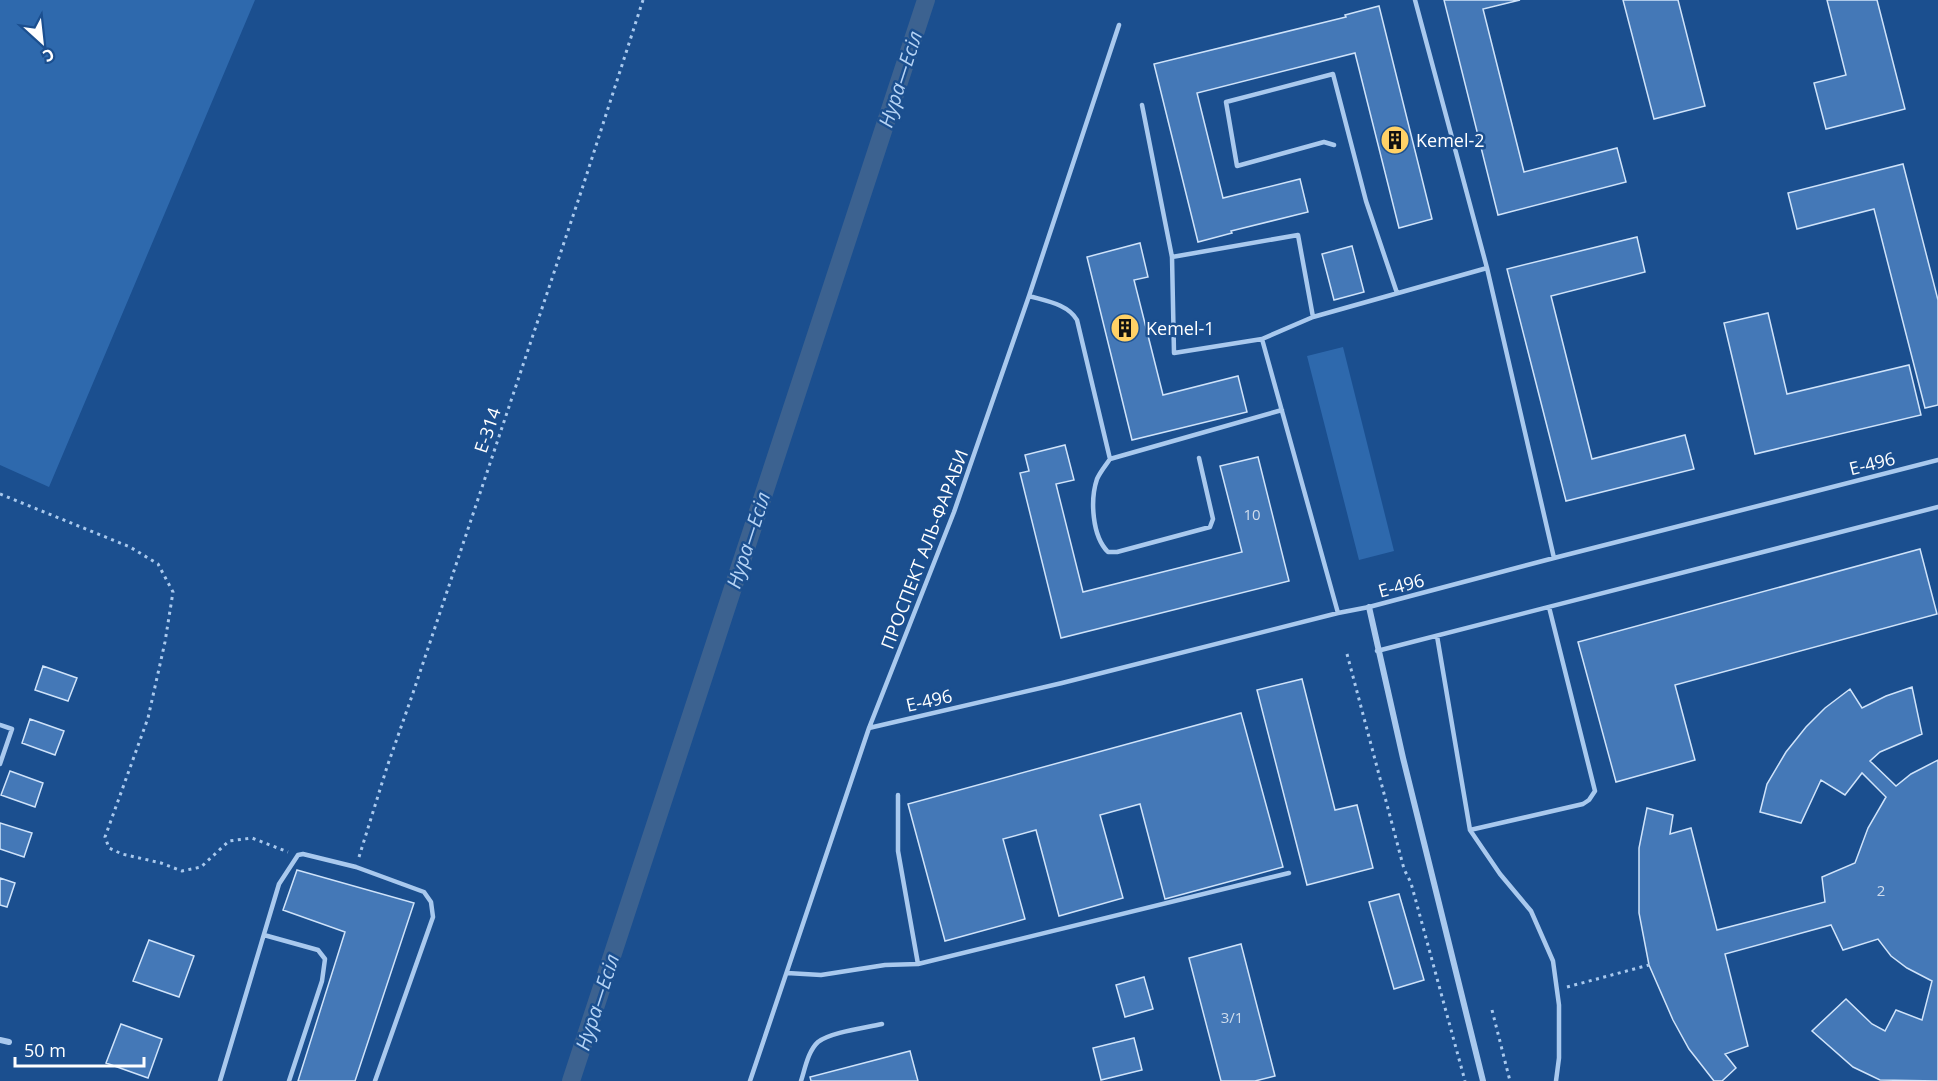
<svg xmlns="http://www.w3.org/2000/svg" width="1938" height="1081" font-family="'Open Sans',sans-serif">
	<rect width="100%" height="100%" fill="#1b4f8f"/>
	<path fill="#2e69ad" d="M0,0H255L49,487L0,465Z
		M1343,347L1394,551L1359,560L1307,356Z"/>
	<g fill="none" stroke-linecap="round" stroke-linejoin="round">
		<path stroke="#3c6290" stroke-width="18" d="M571,1081L926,0"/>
	</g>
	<path fill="#4478b7" stroke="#cfe3fa" stroke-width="1.5" d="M1444,0H1520L1483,9L1524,172L1617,148L1626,182L1498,215Z
		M1623,0H1678L1705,106L1654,119Z
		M1827,0H1877L1905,109L1826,129L1814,83L1846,75Z
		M1379,6L1432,219L1399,228L1355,53L1197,93L1223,198L1300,179L1308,212L1231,231L1232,233L1198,242L1154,64L1346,17L1345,15Z
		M1903,164L1938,300V405L1925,408L1874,209L1797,229L1788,193Z
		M1637,237L1645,272L1551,296L1592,459L1685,435L1694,469L1566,501L1507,269Z
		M1140,243L1148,277L1134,280L1163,395L1238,376L1247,412L1132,440L1087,257Z
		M1352,246L1364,292L1334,300L1322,254Z
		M1768,313L1787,394L1909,365L1921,415L1755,454L1724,323Z
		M1065,445L1074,480L1056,484L1083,592L1242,552L1220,466L1258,457L1289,581L1061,638L1020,473L1029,471L1025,455Z
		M1920,549L1937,614L1675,685L1695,760L1616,782L1578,642Z
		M43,666L77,678L68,701L35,690Z
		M1302,679L1335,810L1357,805L1373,868L1307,885L1257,690Z
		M1912,687L1922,734L1880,752L1870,761L1896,786L1911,774L1938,760V1081L1880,1080L1853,1067L1812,1031L1846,999L1872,1024L1885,1031L1896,1010L1922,1020L1932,981L1907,968L1891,956L1878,939L1843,950L1831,925L1725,954L1748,1046L1725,1054L1736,1068L1722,1081H1714L1689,1049L1673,1020L1649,965L1639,913V848L1647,808L1673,815L1670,834L1691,828L1717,930L1825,902L1822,877L1855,863L1868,828L1886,797L1862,773L1845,795L1821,780L1801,823L1760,812L1767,784L1786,752L1806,727L1825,708L1850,689L1862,708L1886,696Z
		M1241,713L1283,867L1165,899L1140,804L1100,815L1123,898L1059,916L1036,830L1003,839L1025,919L945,941L908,804Z
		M30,719L64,731L55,755L22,743Z
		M10,771L43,783L35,807L1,795Z
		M0,823L32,833L24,857L0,849Z
		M297,870L414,903L355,1081H298L345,932L283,910Z
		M0,878L15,883L7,907L0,905Z
		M1399,894L1424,980L1394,989L1369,902Z
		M149,940L194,956L179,997L133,981Z
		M1241,944L1275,1076L1255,1081H1221L1189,958Z
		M1144,977L1153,1009L1125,1017L1116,985Z
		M121,1024L162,1039L148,1078L106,1063Z
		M1134,1038L1142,1070L1101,1080L1093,1048Z
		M910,1051L918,1081H811L810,1077Z"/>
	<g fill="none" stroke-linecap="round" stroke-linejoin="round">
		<path stroke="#a9c9ee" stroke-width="3" stroke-dasharray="3 4.5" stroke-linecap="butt" d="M0,494L130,547L158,564L173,592L165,642L148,718L105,837L109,848L122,854L161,863L182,871L201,867L229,841L252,838L288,852
			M1347,654L1404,869L1411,883L1465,1081
			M359,857L387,767L413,693L582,189L643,0
			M1567,987L1649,965
			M1492,1010L1510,1081"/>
		<path stroke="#a9c9ee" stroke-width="4.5" d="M1415,0L1487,268L1554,558
			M1142,105L1172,257L1174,353L1262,339L1338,613
			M1334,145L1324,142L1237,166L1226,102L1333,74L1366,201L1397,293
			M1172,257L1298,235L1313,317
			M1029,296C1046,301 1068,304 1077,320L1110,459
			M1262,339L1313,317L1487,268
			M1199,458L1213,519L1210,527L1117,552H1108C1092,536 1090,500 1097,479C1100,472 1106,465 1110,459L1282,410
			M1437,636L1470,830L1500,874L1531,911L1553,961L1559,1005V1058L1556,1081
			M1377,651L1938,507
			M0,725L12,729L0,764
			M869,728L1062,683L1338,613L1369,607L1554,558L1938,460
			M898,795V851L918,964
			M1470,830L1583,804L1589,800L1595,791L1549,607
			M264,935L318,950L325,959L322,981L289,1081
			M787,973L821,975L885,965L918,964L1289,873
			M220,1081L279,884L298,855L303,854L356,867L424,892L431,902L433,917L375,1081
			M750,1081L869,728L954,512L1029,296L1119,25
			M801,1081C805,1069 808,1051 818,1042C831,1032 865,1028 882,1024"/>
		<path stroke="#a9c9ee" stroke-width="6" d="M1369,607L1403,758L1483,1081
			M0,1040L9,1042"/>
	</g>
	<defs>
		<g id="building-disc" transform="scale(1.5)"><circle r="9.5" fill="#ffd166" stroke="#1b4f8f"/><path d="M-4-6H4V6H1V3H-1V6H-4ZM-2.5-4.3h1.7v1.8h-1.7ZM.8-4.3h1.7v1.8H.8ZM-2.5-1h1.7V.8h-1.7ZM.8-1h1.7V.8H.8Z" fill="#111"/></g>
	</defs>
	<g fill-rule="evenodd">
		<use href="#building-disc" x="1395" y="140"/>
		<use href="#building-disc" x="1125" y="328"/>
	</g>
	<g text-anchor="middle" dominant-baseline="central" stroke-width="5" stroke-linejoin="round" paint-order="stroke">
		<g font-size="15" fill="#d0dded">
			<text x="1252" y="514">10</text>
			<text x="1881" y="890">2</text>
			<text x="1232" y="1017">3/1</text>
		</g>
		<g font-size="18" fill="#fff" stroke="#1b4f8f" text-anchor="start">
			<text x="1416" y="140">Kemel-2</text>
			<text x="1146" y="328">Kemel-1</text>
		</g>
		<g font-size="18" fill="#fff" stroke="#1b4f8f">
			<text transform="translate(487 430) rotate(-71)">E-314</text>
			<text transform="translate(1872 463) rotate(-14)">E-496</text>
			<text transform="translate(924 549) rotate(-69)">ПРОСПЕКТ АЛЬ-ФАРАБИ</text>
			<text transform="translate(1401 585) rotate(-15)">E-496</text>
			<text transform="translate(929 700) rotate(-13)">E-496</text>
		</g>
		<g font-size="20" font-style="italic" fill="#b5d3f5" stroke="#1b4f8f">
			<text transform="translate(900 79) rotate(-72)">Нура—Есіл</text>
			<text transform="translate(748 540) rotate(-72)">Нура—Есіл</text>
			<text transform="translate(597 1002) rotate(-72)">Нура—Есіл</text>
		</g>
	</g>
	<g transform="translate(42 42) rotate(153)" stroke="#1b4f8f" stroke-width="4.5" paint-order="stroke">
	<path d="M0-4.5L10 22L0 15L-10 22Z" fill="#ffffff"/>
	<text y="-9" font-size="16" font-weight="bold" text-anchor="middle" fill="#ffffff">С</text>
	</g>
	<path d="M15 1057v9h129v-9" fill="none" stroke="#ffffff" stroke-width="3"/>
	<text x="24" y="1057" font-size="18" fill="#ffffff" stroke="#1b4f8f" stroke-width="4.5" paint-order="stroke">50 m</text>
</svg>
